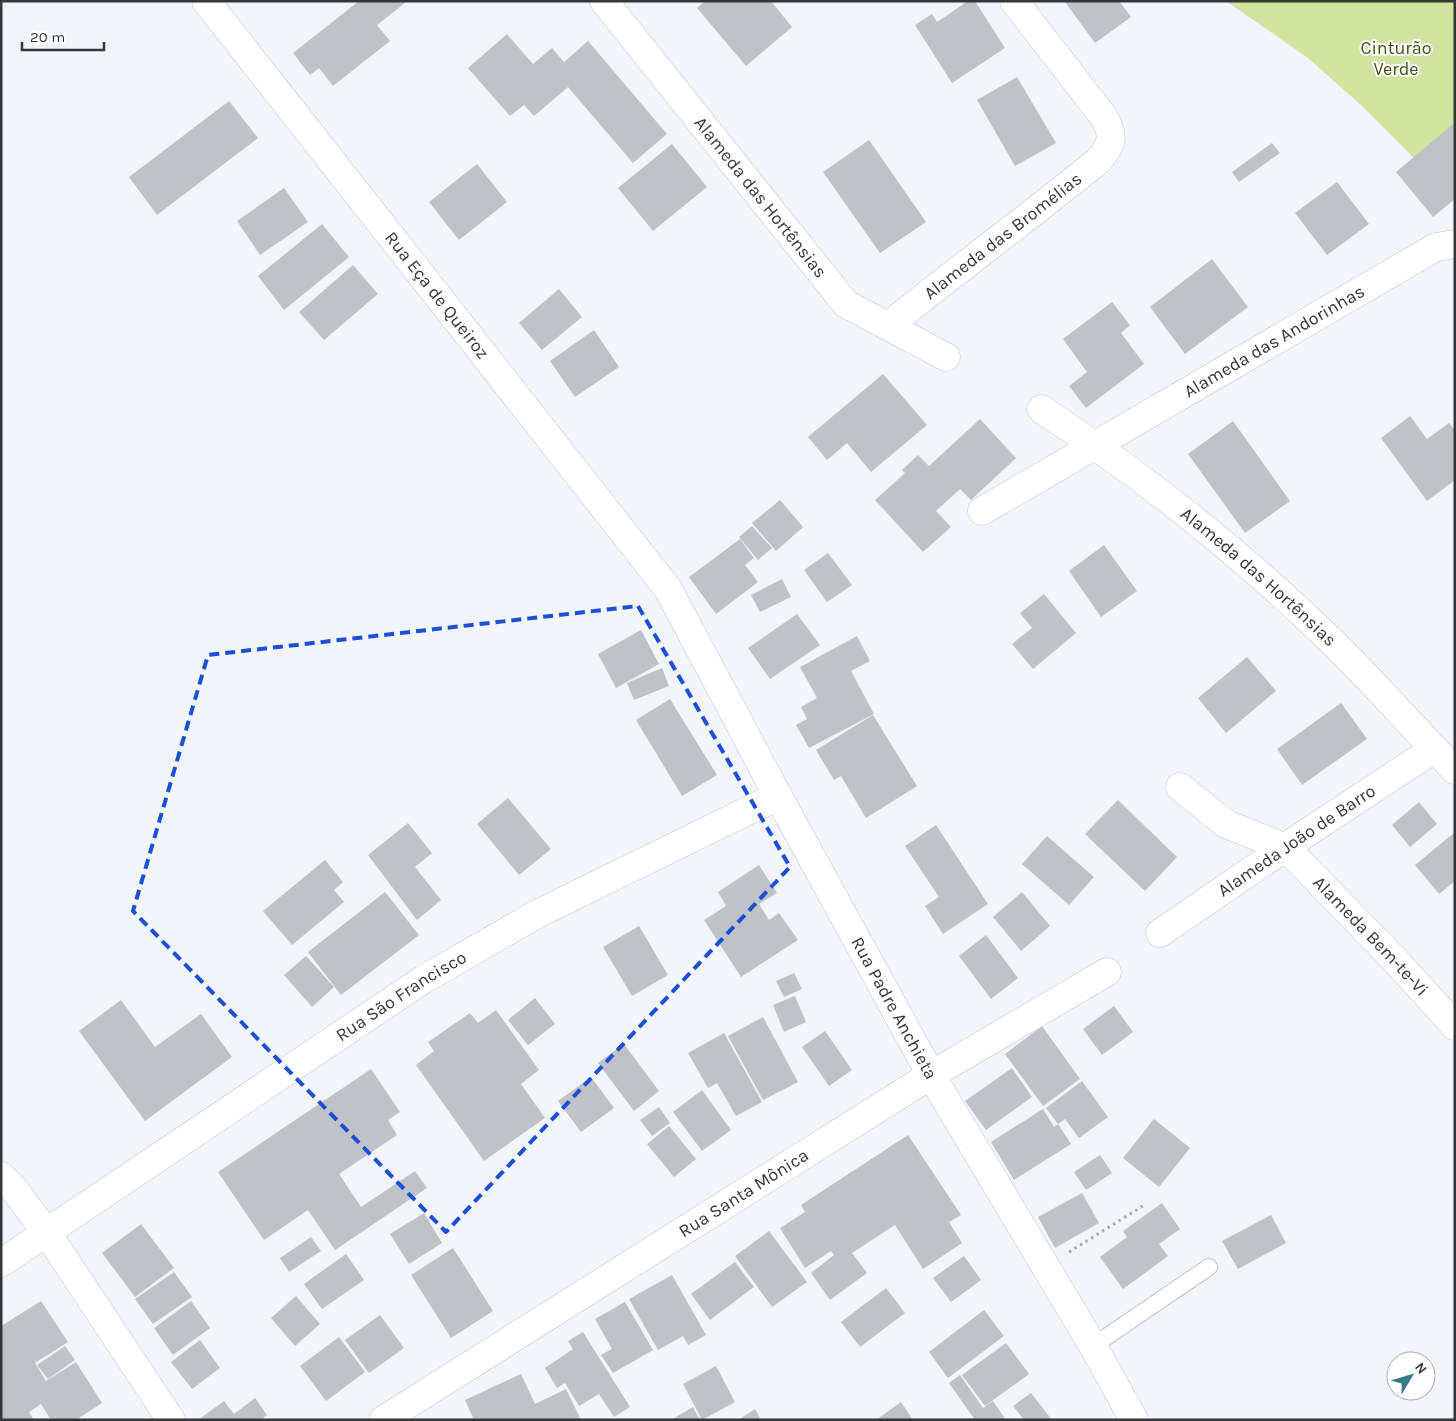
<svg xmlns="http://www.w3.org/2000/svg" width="1456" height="1421" font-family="Karla,sans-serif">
	<rect width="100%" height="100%" fill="#f2f5fb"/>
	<path fill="#d1e4a0" d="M1226,1H1455V199L1361,105L1308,58Z"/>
	<path fill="#bfc2c7" d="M359,1H403L405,3L377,25L390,41L333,86L319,68L310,75L293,53Z
		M705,1H771L792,27L746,66L697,8Z
		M968,1H975L1005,48L952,83L915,25L932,14L937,22Z
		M1067,1H1121L1120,2L1131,17L1095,43L1065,2Z
		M507,34L533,64L552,48L564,62L588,41L667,134L633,163L568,87L534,116L524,105L510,116L468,68Z
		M1017,77L1056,143L1015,166L977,100Z
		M229,101L258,138L157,215L129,177Z
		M1453,124L1455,126V199L1433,217L1396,172Z
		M869,140L926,222L880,253L823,172Z
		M1272,143L1280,153L1239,182L1232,172Z
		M672,144L707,187L653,231L618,188Z
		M477,164L507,202L459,240L429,202Z
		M1337,182L1369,224L1327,255L1295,213Z
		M284,188L308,222L260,255L237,221Z
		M322,224L349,257L284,310L258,276Z
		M1212,259L1248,307L1185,354L1150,307Z
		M353,265L378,294L324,340L299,312Z
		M559,289L582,317L542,350L519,323Z
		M1112,302L1130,325L1121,333L1144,364L1086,408L1069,386L1087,372L1063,339Z
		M594,330L619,367L575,397L550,361Z
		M883,374L927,425L871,472L847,443L827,460L808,437Z
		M1410,416L1427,439L1449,423L1455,430V480L1427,501L1381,438Z
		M980,419L1016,458L971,500L960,489L936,511L951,527L923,552L875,500L905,473L902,470L918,455L929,466Z
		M1233,421L1290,501L1245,533L1188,454Z
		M780,500L803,527L776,551L752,523Z
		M752,526L772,548L758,560L739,537Z
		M740,539L754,558L745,565L758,582L716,614L689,577Z
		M1104,545L1137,591L1101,617L1069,571Z
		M828,553L852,585L827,602L804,570Z
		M782,579L791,597L760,612L751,595Z
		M1044,594L1076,633L1033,669L1012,644L1032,628L1020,613Z
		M797,614L820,645L770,679L748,648Z
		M641,630L659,664L616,688L598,654Z
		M857,636L870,661L851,671L874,714L809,748L796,725L807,719L801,707L817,698L800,667Z
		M1247,657L1276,691L1226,733L1198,698Z
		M662,668L669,686L634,700L627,683Z
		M670,699L717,775L682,796L636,720Z
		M1341,703L1367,739L1302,785L1277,749Z
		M873,715L917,786L866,818L841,776L834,780L816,750Z
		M508,798L551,849L519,875L477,824Z
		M1118,800L1177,857L1145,891L1085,834Z
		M1419,802L1437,824L1410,847L1392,825Z
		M408,823L432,853L415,867L441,900L417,920L368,855Z
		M936,825L988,904L943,934L925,906L939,897L905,846Z
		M1455,832V881L1439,894L1415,865Z
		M1047,836L1094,877L1069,905L1022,864Z
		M325,860L343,882L334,890L344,902L292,945L263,911Z
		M759,865L777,893L759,904L769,920L779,913L798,940L741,977L704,920L726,906L718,892Z
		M385,892L419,935L341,995L308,952Z
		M1022,892L1050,926L1021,951L993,917Z
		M639,926L668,975L632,996L603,947Z
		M986,935L1018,978L991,999L959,956Z
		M306,956L334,987L312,1007L284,975Z
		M794,973L802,989L784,997L776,981Z
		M795,996L806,1022L784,1032L773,1005Z
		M535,998L555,1024L528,1045L508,1020Z
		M121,1000L155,1047L201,1014L232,1057L145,1121L79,1031Z
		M1114,1006L1133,1032L1102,1055L1083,1029Z
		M496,1010L539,1070L521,1084L545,1118L484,1161L416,1065L434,1051L428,1042L470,1013L478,1023Z
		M763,1017L798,1082L763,1100L728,1036Z
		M1042,1026L1080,1079L1043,1106L1005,1054Z
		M825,1031L852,1070L829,1086L802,1047Z
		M724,1033L762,1102L736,1116L717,1083L708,1088L688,1053Z
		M624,1044L659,1091L634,1111L598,1063Z
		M1012,1068L1032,1097L986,1130L965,1101Z
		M371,1069L400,1112L388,1120L397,1135L339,1174L361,1207L415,1171L427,1188L335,1250L308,1210L264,1240L218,1172Z
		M591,1077L614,1108L581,1132L558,1101Z
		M1082,1081L1108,1117L1079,1138L1065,1119L1058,1124L1046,1108Z
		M702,1090L731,1130L702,1151L673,1112Z
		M659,1107L670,1123L652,1136L640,1120Z
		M1043,1109L1054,1127L1058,1124L1071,1144L1014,1180L991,1142Z
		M1154,1119L1190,1148L1159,1187L1123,1158Z
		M669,1126L696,1159L674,1177L647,1144Z
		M908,1135L961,1215L949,1222L962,1243L923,1269L895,1225L852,1253L867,1273L830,1300L811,1273L834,1255L831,1251L805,1268L780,1228L805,1212L801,1205Z
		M1100,1155L1112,1173L1086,1190L1074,1172Z
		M1082,1193L1099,1223L1055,1248L1038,1217Z
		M1162,1203L1180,1229L1159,1244L1168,1256L1123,1289L1100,1257L1127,1237L1123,1231Z
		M424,1213L442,1243L409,1264L390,1234Z
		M1271,1215L1286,1243L1238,1269L1222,1241Z
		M141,1224L174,1268L135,1297L102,1253Z
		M769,1231L807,1282L772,1307L735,1256Z
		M311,1237L321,1251L289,1272L280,1258Z
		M453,1248L493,1311L451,1338L411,1275Z
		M346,1254L364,1280L322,1309L304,1284Z
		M964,1256L981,1280L951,1302L933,1278Z
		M735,1262L754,1287L710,1320L691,1294Z
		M174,1272L192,1297L153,1324L135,1299Z
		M672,1275L706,1335L688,1345L683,1336L658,1350L629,1299Z
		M886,1288L905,1313L860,1347L841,1322Z
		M296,1296L320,1324L295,1346L271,1318Z
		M41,1301L68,1342L35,1363L46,1381L76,1362L102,1403L76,1420H51L41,1404L29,1412L34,1420H1V1326Z
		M191,1301L210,1328L173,1355L154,1328Z
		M625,1302L653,1350L613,1373L601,1355L612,1349L595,1319Z
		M984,1310L1004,1336L948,1378L929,1352Z
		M380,1315L404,1348L369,1373L345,1340Z
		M583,1332L630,1407L614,1417L599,1394L579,1406L565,1383L557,1388L545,1368L573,1349L568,1341Z
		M339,1337L365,1372L326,1401L300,1366Z
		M200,1340L220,1368L192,1389L171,1362Z
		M1006,1343L1029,1374L985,1406L962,1375Z
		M65,1346L75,1360L48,1379L37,1365Z
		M716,1366L735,1402L702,1420L683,1384Z
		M521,1374L535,1404L566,1389L581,1420H474L465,1400Z
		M960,1375L983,1408L993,1401L1006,1420H975L949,1383Z
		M1031,1393L1052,1420H1024L1013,1406Z
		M255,1398L267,1415L261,1420H198L224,1401L234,1414Z
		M901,1402L913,1420H876Z
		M693,1407L700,1420H671Z
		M755,1409L761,1420H738Z"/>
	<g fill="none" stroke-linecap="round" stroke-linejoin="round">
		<g stroke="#c3c6cb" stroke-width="18">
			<path id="service" d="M1093,1346L1209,1267"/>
		</g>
		<g stroke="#c3c6cb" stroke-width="29">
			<g id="minor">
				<path id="s1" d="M206,1L668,589L778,796L931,1075L1093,1346L1134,1420"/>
				<path id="s2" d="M604,1L846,304L946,357"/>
				<path id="s3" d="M888,326C957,270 1029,217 1098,161C1113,144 1115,135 1103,116L1014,1"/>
				<path id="s4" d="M1041,409C1140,474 1237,550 1323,633C1369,676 1410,725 1455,770"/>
				<path id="s5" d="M982,511L1436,247L1455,244"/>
				<path id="s6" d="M1180,787L1226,824L1286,848L1394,959L1455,1026"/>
				<path id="s7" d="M1160,933L1299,838L1434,749"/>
				<path d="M1,1176L13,1188L47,1233L171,1420"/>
				<path id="s8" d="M1,1263L424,979L537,914L778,796"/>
				<path id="s9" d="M383,1420L931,1075L1107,972"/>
			</g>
		</g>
		<path stroke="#a8aaaf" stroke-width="3" stroke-dasharray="2.5 4" stroke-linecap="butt" d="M1069,1252L1146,1204"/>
		<use href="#service" stroke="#fff" stroke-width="16"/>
		<use href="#minor" stroke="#fff" stroke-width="28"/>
	</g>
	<path fill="none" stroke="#1d4ed8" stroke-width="4" stroke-dasharray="10 6" stroke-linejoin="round" d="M638,606L790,867L446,1232L133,911L208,655Z"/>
	<g text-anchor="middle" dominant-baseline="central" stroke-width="4" stroke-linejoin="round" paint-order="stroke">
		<g font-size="18" fill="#435015" stroke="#fff">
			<text x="1396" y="48">Cinturão<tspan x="1396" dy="21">Verde</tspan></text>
		</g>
		<g font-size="18" fill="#343638" stroke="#fff">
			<text stroke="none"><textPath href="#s2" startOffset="251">Alameda das Hortênsias</textPath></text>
			<text stroke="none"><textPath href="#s3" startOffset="146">Alameda das Bromélias</textPath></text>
			<text stroke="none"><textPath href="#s1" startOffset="374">Rua Eça de Queiroz</textPath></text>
			<text stroke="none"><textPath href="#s5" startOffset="338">Alameda das Andorinhas</textPath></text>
			<text stroke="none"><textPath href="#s4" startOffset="275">Alameda das Hortênsias</textPath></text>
			<text stroke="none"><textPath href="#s7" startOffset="165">Alameda João de Barro</textPath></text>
			<text stroke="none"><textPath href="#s6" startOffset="246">Alameda Bem-te-Vi</textPath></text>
			<text stroke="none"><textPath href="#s8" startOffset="481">Rua São Francisco</textPath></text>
			<text stroke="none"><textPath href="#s1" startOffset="1224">Rua Padre Anchieta</textPath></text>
			<text stroke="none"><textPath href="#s9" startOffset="426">Rua Santa Mônica</textPath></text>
		</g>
	</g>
	<rect width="1456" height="1421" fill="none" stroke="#343638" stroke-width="5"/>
	<g transform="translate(1411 1376) rotate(52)"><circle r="24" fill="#ffffff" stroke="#aeafaf"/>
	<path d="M0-4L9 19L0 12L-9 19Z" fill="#367d87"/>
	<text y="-8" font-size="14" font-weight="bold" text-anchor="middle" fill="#343638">N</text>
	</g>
	<path d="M22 42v8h82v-8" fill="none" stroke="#343638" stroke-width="2.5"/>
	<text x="30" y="42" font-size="15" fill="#343638" stroke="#ffffff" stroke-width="4" paint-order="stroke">20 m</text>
</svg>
